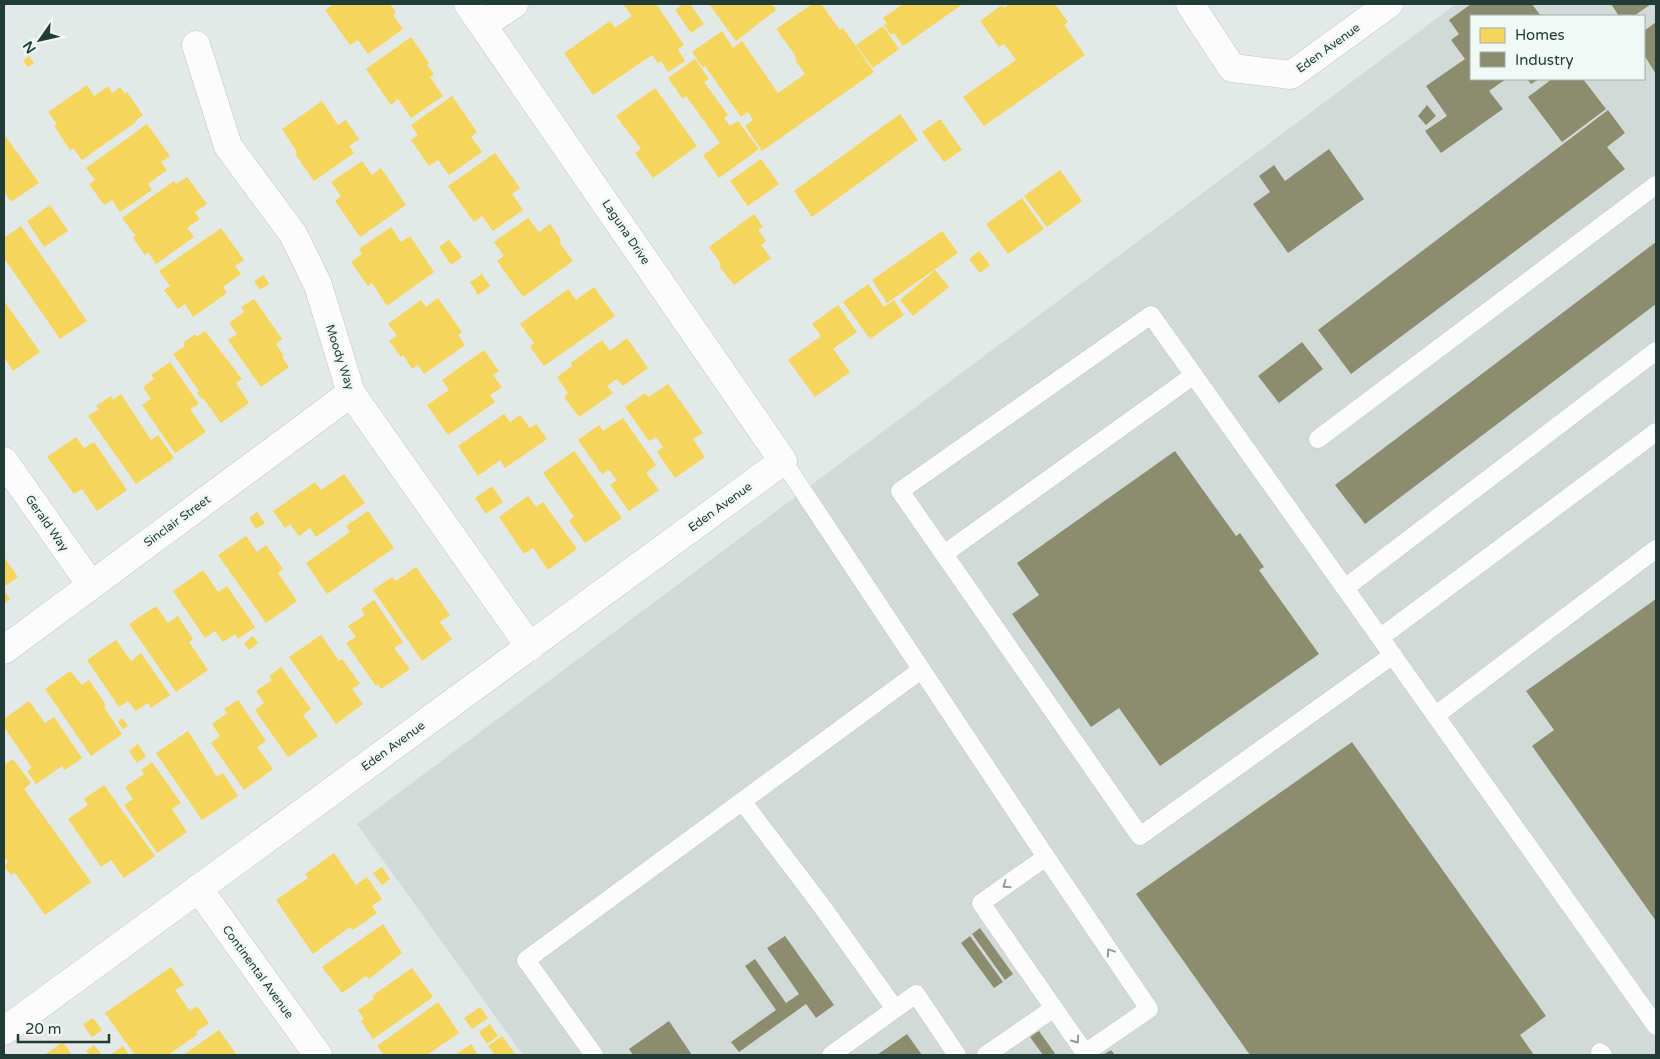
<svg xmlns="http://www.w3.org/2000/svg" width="1660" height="1059" font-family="'Varela Round',sans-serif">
	<rect width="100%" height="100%" fill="#e3e9e6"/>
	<path fill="#d1dad7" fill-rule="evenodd" d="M1456,4H1656V1055H523L357,824ZM1471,16H1644V79H1471Z"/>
	<path fill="#f6d55c" d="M334,4H390L396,13L393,15L403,29L368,54L358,40L350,45L325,10Z
		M623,4H656L684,45L678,49L685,61L668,72L661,61L658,63L652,55L593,95L564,53L610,21L615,28L632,16Z
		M683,4H690L704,24L691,33L675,10Z
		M709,4H772L776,10L736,41Z
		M812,4H821L840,30L843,28L874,72L762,151L745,126L753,120L748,112L741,117L705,66L703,68L692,52L722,31L733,48L742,41L778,93L805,74L796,61L795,55L776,29Z
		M903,4H963L903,46L894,33L891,35L884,25L887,23L883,18Z
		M1010,4H1055L1068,22L1064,25L1085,55L984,126L963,97L1016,60L1004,44L999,47L980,21L1002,5L1004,8Z
		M883,26L899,49L873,68L856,45Z
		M411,37L429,63L427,65L434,74L430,77L443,96L411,118L398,99L391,105L366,69Z
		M29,56L34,63L28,67L23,61Z
		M695,59L709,79L704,82L728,115L724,118L730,126L738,121L759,149L719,178L703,155L720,143L686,96L683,99L668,78Z
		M87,85L94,96L108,86L112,93L120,87L125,94L127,92L143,115L135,121L136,122L82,160L73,148L70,150L54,126L57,124L48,112Z
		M655,88L697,146L653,178L635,153L641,149L616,116Z
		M452,96L477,132L471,137L482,152L449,175L438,160L429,166L411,140L418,135L411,125Z
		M322,101L338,125L346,120L359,139L349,146L354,153L314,181L295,154L297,152L282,129Z
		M900,114L918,140L812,217L794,191Z
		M940,119L962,150L944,162L922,132Z
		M147,124L170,156L161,162L167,170L148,184L152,190L120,212L112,200L104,205L89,184L95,180L86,168Z
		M4,134L39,183L11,202L4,191Z
		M495,153L520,188L512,194L523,210L493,231L482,216L474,222L448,186Z
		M761,159L779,184L748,206L730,181Z
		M362,161L372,175L381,168L406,205L360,237L335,201L341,196L331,182Z
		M1060,170L1082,201L1047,227L1024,196Z
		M187,177L207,204L195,212L200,219L187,228L194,237L156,264L148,252L145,255L133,238L136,236L122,218L174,181L176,184Z
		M1022,198L1044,229L1008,254L986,224Z
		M50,205L68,231L44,247L27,221Z
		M754,214L763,227L758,230L766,241L761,245L771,258L734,285L719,266L721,264L709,247Z
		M528,218L539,232L550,224L561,240L559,242L573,261L523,297L497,261L504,256L494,242Z
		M21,226L87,321L60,339L4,258V238Z
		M391,227L401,242L410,236L434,272L387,306L372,283L368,286L351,262L362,254L359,249Z
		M221,228L244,260L235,266L241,274L223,287L227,293L193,317L185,304L178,309L164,290L170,286L159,271Z
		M942,231L958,253L887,303L872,280Z
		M449,240L462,257L451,265L439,247Z
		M979,251L990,265L980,273L969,259Z
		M935,270L949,287L913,316L900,300Z
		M482,274L490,286L478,295L470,282Z
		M264,275L269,284L260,290L254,281Z
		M868,284L884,307L894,300L904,315L870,339L843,302Z
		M594,287L615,316L544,366L530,347L534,343L520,324L568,289L576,300Z
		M438,298L462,332L458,335L465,345L424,374L418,365L412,369L403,355L401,357L389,341L397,336L388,324L421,300L426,307Z
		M254,299L282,339L276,344L284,356L282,357L289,367L261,387L228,340L237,334L229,323L244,312L241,307Z
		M4,301L40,352L13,371L4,357Z
		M838,305L857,332L833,349L850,372L815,397L788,360L821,336L812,324Z
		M205,331L242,379L236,383L249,403L221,423L203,398L202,399L197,393L199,391L173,354L185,346L183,343L195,334L197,337Z
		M627,338L648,368L623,386L617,379L607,386L613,393L579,417L564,397L568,393L557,377L572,366L571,363L602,340L610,351Z
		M484,350L499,371L493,375L502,387L490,395L495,402L448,435L427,405L449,390L442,380Z
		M170,362L199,404L190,409L206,432L175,453L142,405L151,399L143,387L154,379L151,375Z
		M668,384L703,433L693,439L705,457L675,478L657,452L663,447L656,437L649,441L625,407L645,393L649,397Z
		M121,394L151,440L158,435L174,458L136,484L88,416L99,409L96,406L111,396L113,400Z
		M504,414L510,422L520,415L530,428L536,424L547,439L505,468L500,460L478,476L458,446Z
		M623,418L656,465L646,473L659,490L629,511L610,485L617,480L609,470L602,474L578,440L599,425L603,431Z
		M76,437L84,448L94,442L127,490L97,511L82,489L74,494L47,457Z
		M574,451L622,518L585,543L569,521L574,517L543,473Z
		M344,474L365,503L316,537L310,528L299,536L290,524L285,528L273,511L315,482L321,490Z
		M492,486L503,502L486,514L475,498Z
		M528,496L536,507L543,502L577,549L548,570L533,548L524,554L499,517Z
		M368,511L394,548L327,594L306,563L350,532L346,526Z
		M257,512L265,523L256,529L249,518Z
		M246,536L257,552L266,545L283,569L278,573L297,601L266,623L218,555Z
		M4,557L18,577L4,587Z
		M416,567L450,615L440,622L452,639L422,661L373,590L392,577L396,581Z
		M203,570L218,592L227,586L255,627L238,639L235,634L223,642L215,631L205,638L173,591Z
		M4,591L10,599L4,604Z
		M374,600L403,642L394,648L410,669L381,689L378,684L376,686L346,643L356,637L348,626L365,615L361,609Z
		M156,606L168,623L178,616L193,639L189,642L208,670L176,692L129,624Z
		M321,635L339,661L342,659L360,684L352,689L363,704L336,724L289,657Z
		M253,636L258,643L249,650L244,643Z
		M116,640L131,661L141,653L170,695L151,708L148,703L136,711L128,701L119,707L87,660Z
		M281,667L311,709L303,715L318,736L288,757L255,710L264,703L256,691L272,680L269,676Z
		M70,671L82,685L89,680L106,705L104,707L122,734L91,756L45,689Z
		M238,700L266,741L257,747L273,769L244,790L211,743L220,736L212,724L227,713L224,709Z
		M29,701L45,723L54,717L82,758L65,770L62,766L36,784L27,771L32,768L4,727V719Z
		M122,718L128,726L123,729L118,722Z
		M188,731L217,777L223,773L238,796L202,820L156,753Z
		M138,744L146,756L137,763L129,751Z
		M13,759L31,783L24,789L91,882L45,915L15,873L11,875L4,866L8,862L4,856V765Z
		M152,762L181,803L172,809L187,832L157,853L124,805L133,799L125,787L144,774L141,770Z
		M104,785L155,856L124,878L111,860L101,867L68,819L88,805L84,799Z
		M334,853L356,885L367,877L382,899L372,906L377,913L353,930L350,927L313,954L276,900L308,878L305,874Z
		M382,867L390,879L382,885L373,873Z
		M383,924L402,953L369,979L366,976L342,993L322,967Z
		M171,967L184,985L175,990L190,1011L197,1006L209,1023L196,1032L198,1034L168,1055H135L105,1013Z
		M412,968L433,997L373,1039L361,1021L364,1019L358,1010L374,999L372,996Z
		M438,1002L459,1033L427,1055H384L377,1046Z
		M480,1007L488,1018L472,1029L464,1018Z
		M93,1018L102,1030L92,1037L83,1024Z
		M490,1024L498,1036L487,1044L479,1032Z
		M219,1030L237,1055H183Z
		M502,1036L516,1055H495L488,1046Z
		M63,1042L72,1055H44Z
		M471,1044L478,1055H455Z
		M94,1045L102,1055H89L86,1051Z
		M123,1046L129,1055H110Z"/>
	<path fill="#8c8c6e" d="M1471,4H1532L1541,16H1471V79H1506L1489,91L1503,109L1441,153L1425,131L1447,116L1426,86L1465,59L1451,40L1459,34L1449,20Z
		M1611,4H1651L1634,16H1619Z
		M1656,22V74L1644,55V31Z
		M1527,79H1539L1531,84Z
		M1552,79H1583L1606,109L1562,142L1528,97Z
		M1427,105L1436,116L1426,125L1418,116Z
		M1608,110L1625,133L1607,147L1625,169L1351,374L1318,330Z
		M1329,149L1364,199L1288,253L1253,204L1270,192L1259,176L1274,165L1285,181Z
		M1656,242V304L1365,524L1335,485Z
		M1302,342L1323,369L1279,403L1258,376Z
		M1175,451L1236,536L1240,533L1264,567L1259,570L1319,654L1160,766L1119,708L1091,727L1012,614L1039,595L1017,563Z
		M1656,599V921L1532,746L1554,730L1526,691Z
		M1352,742L1546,1016L1520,1035L1534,1055H1250L1136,894Z
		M980,928L1013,974L1005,980L972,934Z
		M785,936L834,1005L816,1018L806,1004L739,1052L731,1042L776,1010L745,966L755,959L786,1003L799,994L767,948Z
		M970,936L1003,982L994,988L961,943Z
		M669,1021L692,1055H633L629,1049Z
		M1039,1031L1056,1055H1043L1030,1037Z
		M907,1034L922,1055H877Z
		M1111,1050L1115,1055H1103Z"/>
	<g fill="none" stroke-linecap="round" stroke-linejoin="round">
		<g stroke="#c0c6c4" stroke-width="19">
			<path id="lane" d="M1318,439L1656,185
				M783,461L1046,857L1149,1009L1085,1053L981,903L1046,857
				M944,554L1194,375
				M1345,588L1656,351
				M1381,637L1656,432
				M1393,655L1140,836L900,491L1151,315L1656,1026
				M1436,715L1656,549
				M742,801L821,905L895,1009
				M1600,1052L1603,1055
				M594,1055L526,960L921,670
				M831,1055L916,994L957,1055
				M986,1055L1054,1008"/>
		</g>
		<g stroke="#c0c6c4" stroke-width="29">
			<path id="street" d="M1190,4L1232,68L1291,75L1389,4
				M483,25L514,4
				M196,45L228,146L293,234L318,285L351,393L530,647
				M4,461L91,585
				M4,650L351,393
				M198,888L318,1055
				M4,1031L783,461L468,4"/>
		</g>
		<use href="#lane" stroke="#fbfcfb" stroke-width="18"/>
		<use href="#street" stroke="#fbfcfb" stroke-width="28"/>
	</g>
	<defs><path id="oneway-chevron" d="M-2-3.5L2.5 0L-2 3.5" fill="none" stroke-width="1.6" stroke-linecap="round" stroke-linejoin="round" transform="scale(1.25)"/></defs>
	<g stroke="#8e9c99">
		<use href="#oneway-chevron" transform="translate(1006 885) rotate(145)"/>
		<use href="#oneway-chevron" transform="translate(1110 952) rotate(-124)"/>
		<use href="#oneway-chevron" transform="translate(1076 1040) rotate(55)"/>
	</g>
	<g text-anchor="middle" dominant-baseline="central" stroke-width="5" stroke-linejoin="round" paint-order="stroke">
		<g font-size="12" fill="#213c37" stroke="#f1f8f5">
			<text transform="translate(1328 48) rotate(-36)">Eden Avenue</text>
			<text transform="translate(626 232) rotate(56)">Laguna Drive</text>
			<text transform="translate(340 357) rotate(72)">Moody Way</text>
			<text transform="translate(720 507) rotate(-36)">Eden Avenue</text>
			<text transform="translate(177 521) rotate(-36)">Sinclair Street</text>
			<text transform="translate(47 523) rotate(55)">Gerald Way</text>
			<text transform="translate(393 746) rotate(-36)">Eden Avenue</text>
			<text transform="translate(258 972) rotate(54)">Continental Avenue</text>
		</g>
	</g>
	<rect width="1660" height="1059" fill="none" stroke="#213c37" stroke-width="10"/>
	<rect x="1470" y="15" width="175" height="65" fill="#f1f8f5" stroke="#9eada9"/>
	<rect x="1480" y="28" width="25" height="15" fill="#f6d55c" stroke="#9eada9"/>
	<text x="1515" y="40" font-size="15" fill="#213c37">Homes</text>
	<rect x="1480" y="52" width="25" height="15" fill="#8c8c6e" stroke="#9eada9"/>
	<text x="1515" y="65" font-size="15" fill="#213c37">Industry</text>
	<g transform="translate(40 40) rotate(236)" stroke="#f1f8f5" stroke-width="4" paint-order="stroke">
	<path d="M0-4L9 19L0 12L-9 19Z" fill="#213c37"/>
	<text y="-8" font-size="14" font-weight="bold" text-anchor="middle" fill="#213c37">N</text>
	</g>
	<path d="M18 1034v8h91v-8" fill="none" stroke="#213c37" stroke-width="2.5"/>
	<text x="25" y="1034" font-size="15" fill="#213c37" stroke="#f1f8f5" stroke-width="4" paint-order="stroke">20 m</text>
</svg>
